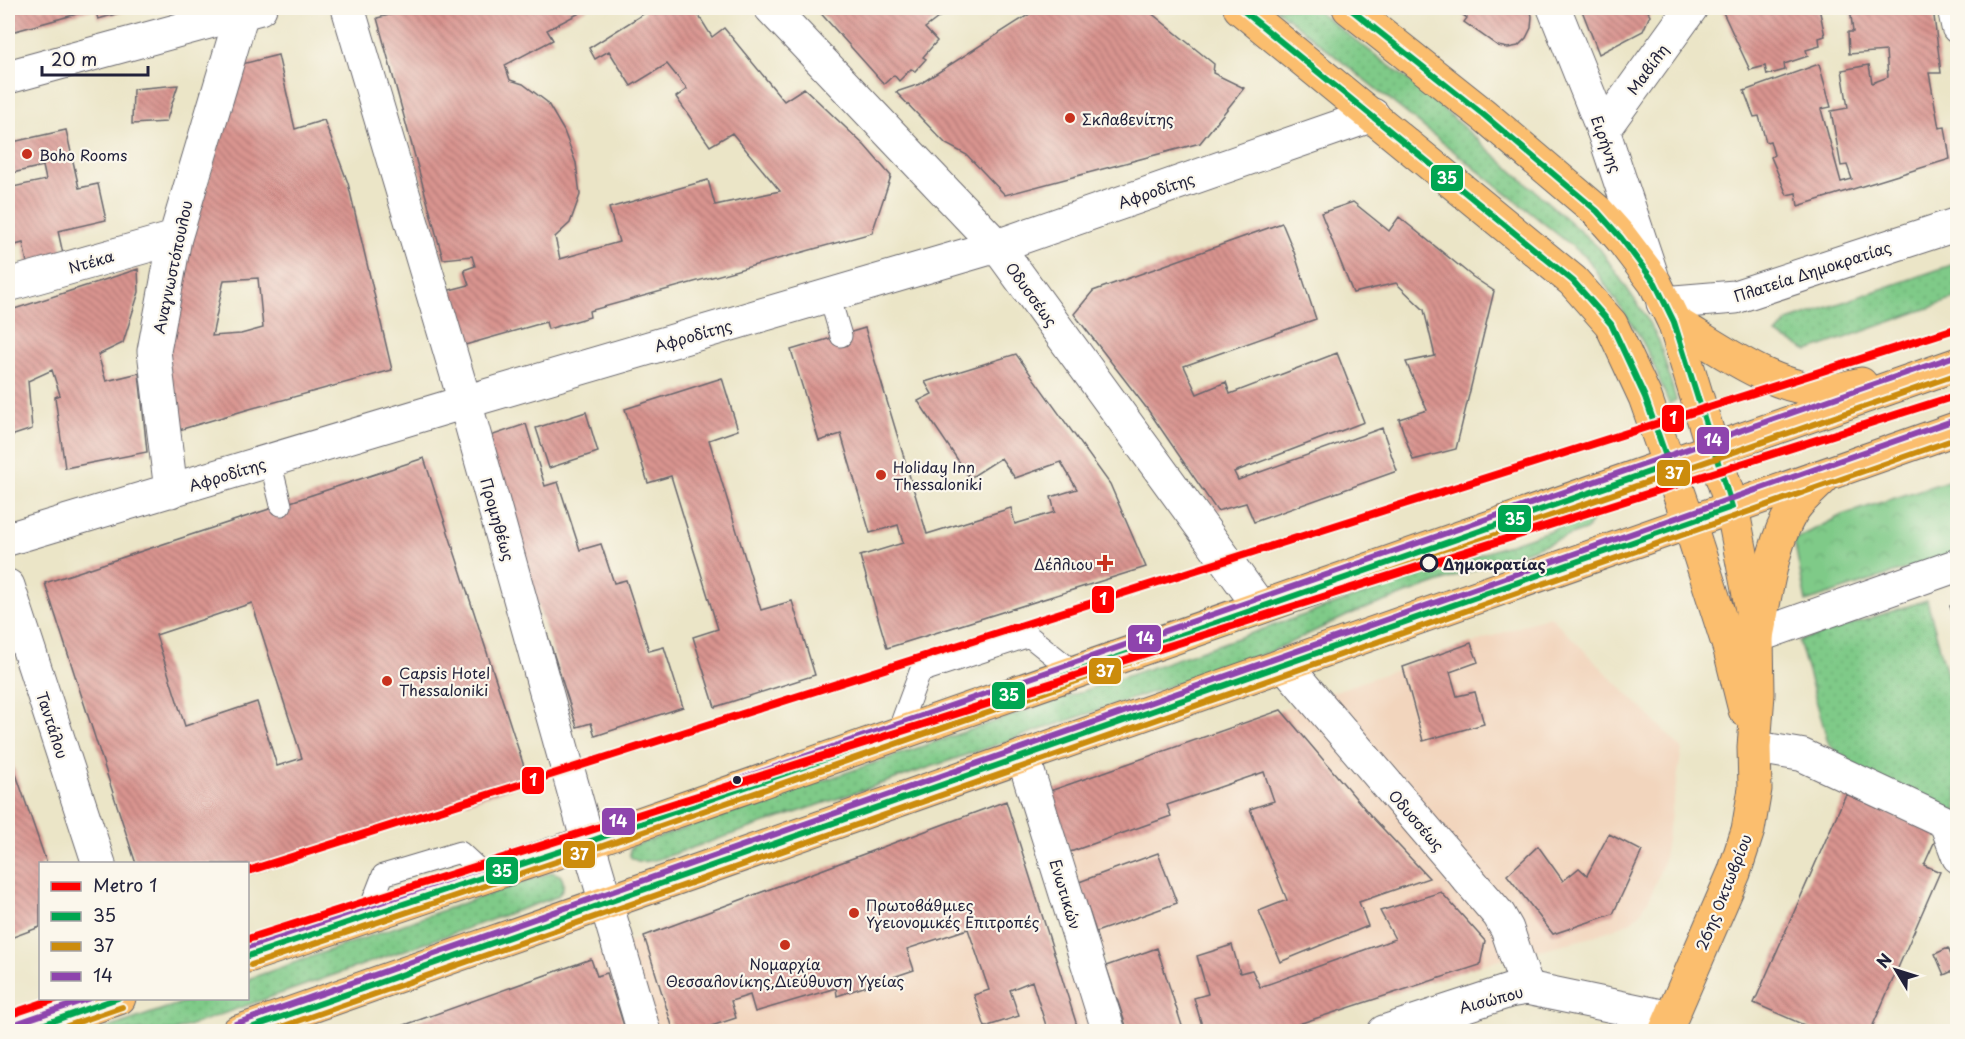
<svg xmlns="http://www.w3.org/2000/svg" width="1965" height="1039" font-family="'Playpen Sans',sans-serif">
	<defs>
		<pattern id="grass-dots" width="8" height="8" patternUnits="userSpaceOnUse" patternTransform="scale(1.5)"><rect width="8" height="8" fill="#7fca88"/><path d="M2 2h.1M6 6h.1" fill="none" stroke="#6dad76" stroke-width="1.8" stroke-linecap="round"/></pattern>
		<pattern id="park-crowns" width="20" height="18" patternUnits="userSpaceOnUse" patternTransform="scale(1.5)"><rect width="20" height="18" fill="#7fca88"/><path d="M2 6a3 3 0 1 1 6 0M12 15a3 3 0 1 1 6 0" fill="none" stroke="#6dad76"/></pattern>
		<pattern id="building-back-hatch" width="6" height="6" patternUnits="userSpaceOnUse" patternTransform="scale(1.5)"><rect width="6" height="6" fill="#d9948f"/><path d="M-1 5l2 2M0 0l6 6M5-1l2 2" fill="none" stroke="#b07876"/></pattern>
	</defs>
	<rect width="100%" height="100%" fill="#fbf7ec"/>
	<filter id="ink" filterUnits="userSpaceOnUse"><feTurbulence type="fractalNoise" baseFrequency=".0167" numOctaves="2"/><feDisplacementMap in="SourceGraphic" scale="12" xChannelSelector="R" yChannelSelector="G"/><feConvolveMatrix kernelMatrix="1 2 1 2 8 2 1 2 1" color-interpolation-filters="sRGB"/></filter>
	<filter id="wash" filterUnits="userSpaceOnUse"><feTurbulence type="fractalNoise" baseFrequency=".008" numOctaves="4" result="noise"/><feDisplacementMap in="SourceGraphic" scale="24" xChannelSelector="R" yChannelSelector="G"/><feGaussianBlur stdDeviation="1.35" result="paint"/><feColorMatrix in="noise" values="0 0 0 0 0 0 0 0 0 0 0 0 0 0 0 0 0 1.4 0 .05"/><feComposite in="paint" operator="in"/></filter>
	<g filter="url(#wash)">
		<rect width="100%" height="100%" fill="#ebe5c7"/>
		<path fill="#f2d5bd" d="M1550,616L1682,749L1663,863L1649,899L1639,914L1629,923L1588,938L1480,965L1274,1031L384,1032L554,973L644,936L1006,801L1063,979L1106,965L1050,791Z"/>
		<path fill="url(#grass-dots)" stroke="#507662" stroke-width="1.5" d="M1275,8H1313L1424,92L1600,249L1643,312L1659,341L1676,400L1669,404L1652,361L1639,335L1587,258Z
			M1957,263V298L1808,351L1776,334L1788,321Z
			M1586,518L1591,521L1588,529L1353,613L1270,652L665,857C654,860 638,866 630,856V849L633,846Z
			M1927,600L1951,689L1957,690V831L1839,756L1828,742L1799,641Z
			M552,872L560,875C566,884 564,891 556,897L174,1031H99L193,999L248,998V979Z"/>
		<path fill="url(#park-crowns)" stroke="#507662" stroke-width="1.5" d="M1957,478V552L1806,602L1794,540L1842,515Z"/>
		<g id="blocks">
			<path fill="url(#building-back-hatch)" fill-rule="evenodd" d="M8,8H137L98,19L95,9L8,33Z
				M417,8H589L547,30L553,40L505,65L510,80L523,84L547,102L564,131L576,163L580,195L570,223L555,237L560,259L619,242L609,208L708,180L715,205L780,191L732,133L710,146L676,97L687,89L667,64L631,86L609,51L595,59L589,48L645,13L643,8H694L712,37L724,28L784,101L804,88L865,146L891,176L872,233L589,311L590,317L548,329L546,322L458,347L442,292L469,285L464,270L475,266L472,256L443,259L377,18Z
				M816,8H951L925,28L937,41L923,57L926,59L915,71L911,69L899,81L894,75L884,84Z
				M1039,8H1145L1214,64L1213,73L1244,88L1200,143L1005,195L967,155L946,144L896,92L920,84Z
				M1453,8H1530L1532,16L1531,28L1526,38L1518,46L1508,48L1498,46L1464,22L1467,18Z
				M1581,8H1646L1650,15L1643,31L1599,54Z
				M1721,8H1819L1825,36L1819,38L1820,46L1806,50L1808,56L1784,64L1785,70L1767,75L1765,66L1750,70Z
				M1850,8H1933L1941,73H1929L1939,128L1945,127L1950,159L1798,206L1796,193L1787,195L1771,157L1774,155L1770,141L1766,142L1759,116L1754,117L1744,91L1819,64L1831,107L1821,109L1841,182L1852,179L1847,165L1841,166L1831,111L1848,108L1842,70L1869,65L1872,83L1888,77L1886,51L1849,54L1848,32H1853Z
				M278,55L295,129L324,120L348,183L392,370L246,410L169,433L161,340L242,64ZM258,278L263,328L241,334L212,336L224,280Z
				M178,85L166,122L132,124L133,89Z
				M66,130L79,188L98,184L106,220L58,231L63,254L27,263L23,243L8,247V188L46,180L43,166L8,174V143Z
				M1353,202L1389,231L1399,217L1473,277L1494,291L1456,449L1413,460L1399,419L1427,410L1406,362L1435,356L1424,310L1396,283L1353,293L1321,213Z
				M1282,223L1294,252L1316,319L1184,366L1197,394L1226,382L1230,394L1337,353L1364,422L1234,472L1238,480L1382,428L1397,471L1254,522L1246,503L1217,511L1148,410L1074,314L1093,291Z
				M138,269L139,292L123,343L98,355L106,381L139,373L147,452L65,468L55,397L60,395L52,370L28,381L32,429L8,437V311Z
				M865,328L927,534L1011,508L1015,524L1055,512L1051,497L1077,489L1061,462L1015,478L1001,458L970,478L918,401L932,394L925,382L1016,354L1110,484L1146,567L887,648L860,556L903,543L898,525L870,533L841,434L819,441L791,350Z
				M722,378L738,430L709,440L761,610L792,601L815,675L715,707L693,637L718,629L671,476L648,483L625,409Z
				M586,412L598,452L549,468L536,428Z
				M526,424L545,486L558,482L580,550L601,544L614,583L626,580L649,651L664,647L683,707L595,736L591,723L577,727L504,499L479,440Z
				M424,458L529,782L248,875V864H136L45,583ZM252,603L302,758L277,766L257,702L185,726L156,635Z
				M1958,604V627H1957L1950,606Z
				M1471,643L1478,662L1450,672L1457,696L1475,692L1484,724L1423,741L1403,667Z
				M1281,710L1371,816L1429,878L1359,902L1368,926L1280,962L1259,911L1287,900L1250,809L1274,801L1264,772L1167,805L1171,816L1070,852L1050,791Z
				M8,751L47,864H40V927L8,939Z
				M1846,794L1938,834L1924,865L1940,872L1870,1032H1820L1754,1003Z
				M1006,801L1079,1032H1048L1032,981L1010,990L1019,1016L985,1027L974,995L989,990L968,929L907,949L914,970L837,996L836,988L755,1012L750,995L731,1001L736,1018L693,1032H674L644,936Z
				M1609,834L1642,851L1613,914L1553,934L1507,875L1538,846L1563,881L1579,868L1587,875Z
				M1158,853L1177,903L1096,932L1079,882Z
				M1441,892L1485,941L1480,965L1274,1032H1196L1203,1029L1194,998L1208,994L1197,956L1232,945L1240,973L1252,970L1260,987L1395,939L1380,911Z
				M1157,948L1184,1032H1128L1106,966Z
				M1948,948L1957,969L1944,975L1935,954Z
				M591,959L597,976L607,973L626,1032H385Z"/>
		</g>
	</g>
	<g filter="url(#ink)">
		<use href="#blocks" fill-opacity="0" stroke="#68666c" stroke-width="1.5"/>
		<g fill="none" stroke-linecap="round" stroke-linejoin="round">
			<g stroke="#68666c" stroke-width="23">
				<path id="service" d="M829,295L841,336
					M270,461L281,505
					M897,734L920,672L1029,636L1074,672
					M367,916L383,875L460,852L486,876"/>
			</g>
			<g stroke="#68666c" stroke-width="34">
				<path id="pedestrian" d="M1754,747L1802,755L1945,822L1958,857"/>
			</g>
			<g stroke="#68666c" stroke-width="35">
				<path id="minor" d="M348,8L465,402L588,842L644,1032
					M771,8L997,246L1260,607
					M1954,8L1958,27
					M1603,130L1691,8
					M8,285L175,238
					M1663,303L1735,297L1958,224
					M171,491L154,351L175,238L242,13
					M8,539L465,402L997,246L1373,115
					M8,586L99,864
					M1757,636L1958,565
					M1284,664L1499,915L1507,929L1527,988
					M1023,756L1109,1032
					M1384,1032L1509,991L1527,988L1671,1018"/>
			</g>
			<g stroke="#68666c" stroke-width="35">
				<path id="tertiary" d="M1554,8L1603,130L1652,276
					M8,77L260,8"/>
			</g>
			<g stroke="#68666c" stroke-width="35">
				<path id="primary" d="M1674,322C1721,349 1777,394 1834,390C1843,389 1852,386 1861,384
					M1757,636C1765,599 1772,538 1795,507C1803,496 1815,487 1824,477
					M248,956L588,842L1958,364
					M21,1032L119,998
					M238,1032L1958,428"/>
			</g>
			<g stroke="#68666c" stroke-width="35">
				<path id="trunk" d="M1240,8L1573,281L1611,324L1645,397L1689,522L1730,650L1745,710
					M1349,8L1485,116L1597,211L1621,238L1655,283L1674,322L1713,450L1732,507L1757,636L1758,694L1754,747L1755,789L1748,830L1734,873L1665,1032"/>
			</g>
			<use href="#service" stroke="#fff" stroke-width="21"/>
			<use href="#pedestrian" stroke="#fff" stroke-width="32"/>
			<use href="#minor" stroke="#fff" stroke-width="33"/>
			<use href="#tertiary" stroke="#fff" stroke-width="33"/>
			<use href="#primary" stroke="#fbbe6e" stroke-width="33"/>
			<use href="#trunk" stroke="#fbbe6e" stroke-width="33"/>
			<g stroke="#fbf7ec" stroke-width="10">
				<path id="bus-1" d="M248,956L588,842L1669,465L1645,397L1611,324L1573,281L1240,8
					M22,1032L118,998
					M239,1032L1732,507L1674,322L1655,283L1621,238L1597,211L1485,116L1349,8"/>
			</g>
			<g stroke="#fbf7ec" stroke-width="10">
				<path id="bus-2" d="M251,965L591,850L1958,374
					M50,1032L122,1007
					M267,1032L1958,438"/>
			</g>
			<g stroke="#fbf7ec" stroke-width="10">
				<path id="bus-3" d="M248,947L585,833L1955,356
					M18,1023L90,998
					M235,1024L1955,420"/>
			</g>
			<use href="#bus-1" stroke="#00a651" stroke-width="6"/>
			<use href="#bus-2" stroke="#cc8c0c" stroke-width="6"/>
			<use href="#bus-3" stroke="#8e44ad" stroke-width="6"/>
			<g stroke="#fbf7ec" stroke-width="12">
				<path id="metro-1" d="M248,871L1958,328
					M248,939L1958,395
					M8,1015L58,998"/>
			</g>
			<use href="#metro-1" stroke="#f00" stroke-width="8"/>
		</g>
	</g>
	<g fill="#c8321e" stroke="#fbf7ec" stroke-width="2">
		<circle cx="1070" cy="118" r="6"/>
		<circle cx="27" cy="154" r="6"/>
		<circle cx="881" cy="475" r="6"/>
		<path d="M1102 554h6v6h6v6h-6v6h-6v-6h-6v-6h6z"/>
		<circle cx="387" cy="681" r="6"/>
		<circle cx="854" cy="913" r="6"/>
		<circle cx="785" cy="945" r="6"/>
	</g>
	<circle fill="#fbf7ec" stroke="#22223b" stroke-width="3" cx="1429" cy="563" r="8"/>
	<circle fill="#22223b" stroke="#fbf7ec" stroke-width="2" cx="737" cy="780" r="5"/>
	<g text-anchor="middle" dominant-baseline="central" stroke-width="4.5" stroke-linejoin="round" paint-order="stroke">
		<g font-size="15" fill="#22223b" stroke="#fbf7ec">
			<text transform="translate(1647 69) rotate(-54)">Μαβίλη</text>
			<text transform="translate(1607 144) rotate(70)">Ειρήνης</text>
			<text transform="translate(1156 190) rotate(-19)">Αφροδίτης</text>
			<text transform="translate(91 261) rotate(-16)">Ντέκα</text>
			<text transform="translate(172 267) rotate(-78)">Αναγνωστόπουλου</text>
			<text transform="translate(1812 271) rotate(-18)">Πλατεία Δημοκρατίας</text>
			<text transform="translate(1032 294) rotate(54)">Οδυσσέως</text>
			<text transform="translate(693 335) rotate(-16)">Αφροδίτης</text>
			<text transform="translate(227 474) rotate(-17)">Αφροδίτης</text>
			<text transform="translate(498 519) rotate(74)">Προμηθέως</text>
			<text transform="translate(53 725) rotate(72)">Ταντάλου</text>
			<text transform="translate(1417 820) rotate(49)">Οδυσσέως</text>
			<text transform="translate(1723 892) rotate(-68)">26ης Οκτωβρίου</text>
			<text transform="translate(1066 894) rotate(73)">Ενωτικών</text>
			<text transform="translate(1491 999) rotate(-15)">Αισώπου</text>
		</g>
		<g font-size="15" fill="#22223b" stroke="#fbf7ec" text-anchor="start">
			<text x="1082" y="118">Σκλαβενίτης</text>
			<text x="39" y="154">Boho Rooms</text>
			<text x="893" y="466">Holiday Inn<tspan x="893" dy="17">Thessaloniki</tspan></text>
			<text x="1093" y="563" text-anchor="end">Δέλλιου</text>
			<text x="399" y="672">Capsis Hotel<tspan x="399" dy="17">Thessaloniki</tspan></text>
			<text x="866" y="904">Πρωτοβάθμιες<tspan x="866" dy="17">Υγειονομικές Επιτροπές</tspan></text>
			<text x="785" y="963" text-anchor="middle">Νομαρχία<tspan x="785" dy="17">Θεσσαλονίκης,Διεύθυνση Υγείας</tspan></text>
		</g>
		<g font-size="15" font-weight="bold" fill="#22223b" stroke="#fbf7ec" text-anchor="start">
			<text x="1443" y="563">Δημοκρατίας</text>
		</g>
	</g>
	<g stroke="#fbf7ec" stroke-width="2">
		<rect x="1430" y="164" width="34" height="28" rx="6" fill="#00a651"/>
		<rect x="1661" y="404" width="24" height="29" rx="6" fill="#f00"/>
		<rect x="1696" y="426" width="34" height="29" rx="6" fill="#8e44ad"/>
		<rect x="1656" y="459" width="35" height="28" rx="6" fill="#cc8c0c"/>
		<rect x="1497" y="504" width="35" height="29" rx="6" fill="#00a651"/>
		<rect x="1091" y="585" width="24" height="29" rx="6" fill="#f00"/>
		<rect x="1127" y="624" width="35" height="29" rx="6" fill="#8e44ad"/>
		<rect x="1088" y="657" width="34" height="28" rx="6" fill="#cc8c0c"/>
		<rect x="991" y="681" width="35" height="29" rx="6" fill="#00a651"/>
		<rect x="521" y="766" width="24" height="29" rx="6" fill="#f00"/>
		<rect x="601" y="807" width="35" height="29" rx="6" fill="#8e44ad"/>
		<rect x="562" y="840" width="34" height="29" rx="6" fill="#cc8c0c"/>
		<rect x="485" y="856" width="34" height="29" rx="6" fill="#00a651"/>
	</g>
	<g font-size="16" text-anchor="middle" font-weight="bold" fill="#fff">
		<text x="1447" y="184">35</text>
		<text x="1673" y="424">1</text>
		<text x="1713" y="446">14</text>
		<text x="1674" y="479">37</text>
		<text x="1515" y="525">35</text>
		<text x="1103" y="605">1</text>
		<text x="1145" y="644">14</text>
		<text x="1105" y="677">37</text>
		<text x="1009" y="701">35</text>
		<text x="533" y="786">1</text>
		<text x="618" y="827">14</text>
		<text x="579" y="860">37</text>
		<text x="502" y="877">35</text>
	</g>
	<rect width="1965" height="1039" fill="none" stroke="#fbf7ec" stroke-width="30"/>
	<rect x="39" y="862" width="210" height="138" fill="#fbf7ec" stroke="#a4a2a5" stroke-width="1.5"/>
	<rect x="51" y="882" width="30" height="9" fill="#ff0000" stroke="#a4a2a5" stroke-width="1.5"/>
	<text x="93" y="892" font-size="18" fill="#22223b">Metro 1</text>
	<rect x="51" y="912" width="30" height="9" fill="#00a651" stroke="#a4a2a5" stroke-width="1.5"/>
	<text x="93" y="922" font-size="18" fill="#22223b">35</text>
	<rect x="51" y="942" width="30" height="9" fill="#cc8c0c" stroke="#a4a2a5" stroke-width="1.5"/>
	<text x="93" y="952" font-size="18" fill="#22223b">37</text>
	<rect x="51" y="972" width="30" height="9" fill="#8e44ad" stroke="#a4a2a5" stroke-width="1.5"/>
	<text x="93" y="982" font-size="18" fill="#22223b">14</text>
	<g transform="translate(1896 970) rotate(308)" stroke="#fbf7ec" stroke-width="4.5" paint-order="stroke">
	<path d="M0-4.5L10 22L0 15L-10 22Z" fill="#22223b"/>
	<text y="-9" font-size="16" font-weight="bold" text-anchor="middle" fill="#22223b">N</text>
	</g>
	<path d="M42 66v9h106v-9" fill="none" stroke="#22223b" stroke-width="3"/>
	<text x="51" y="66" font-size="18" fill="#22223b" stroke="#fbf7ec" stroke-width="4.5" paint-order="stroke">20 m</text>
</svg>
